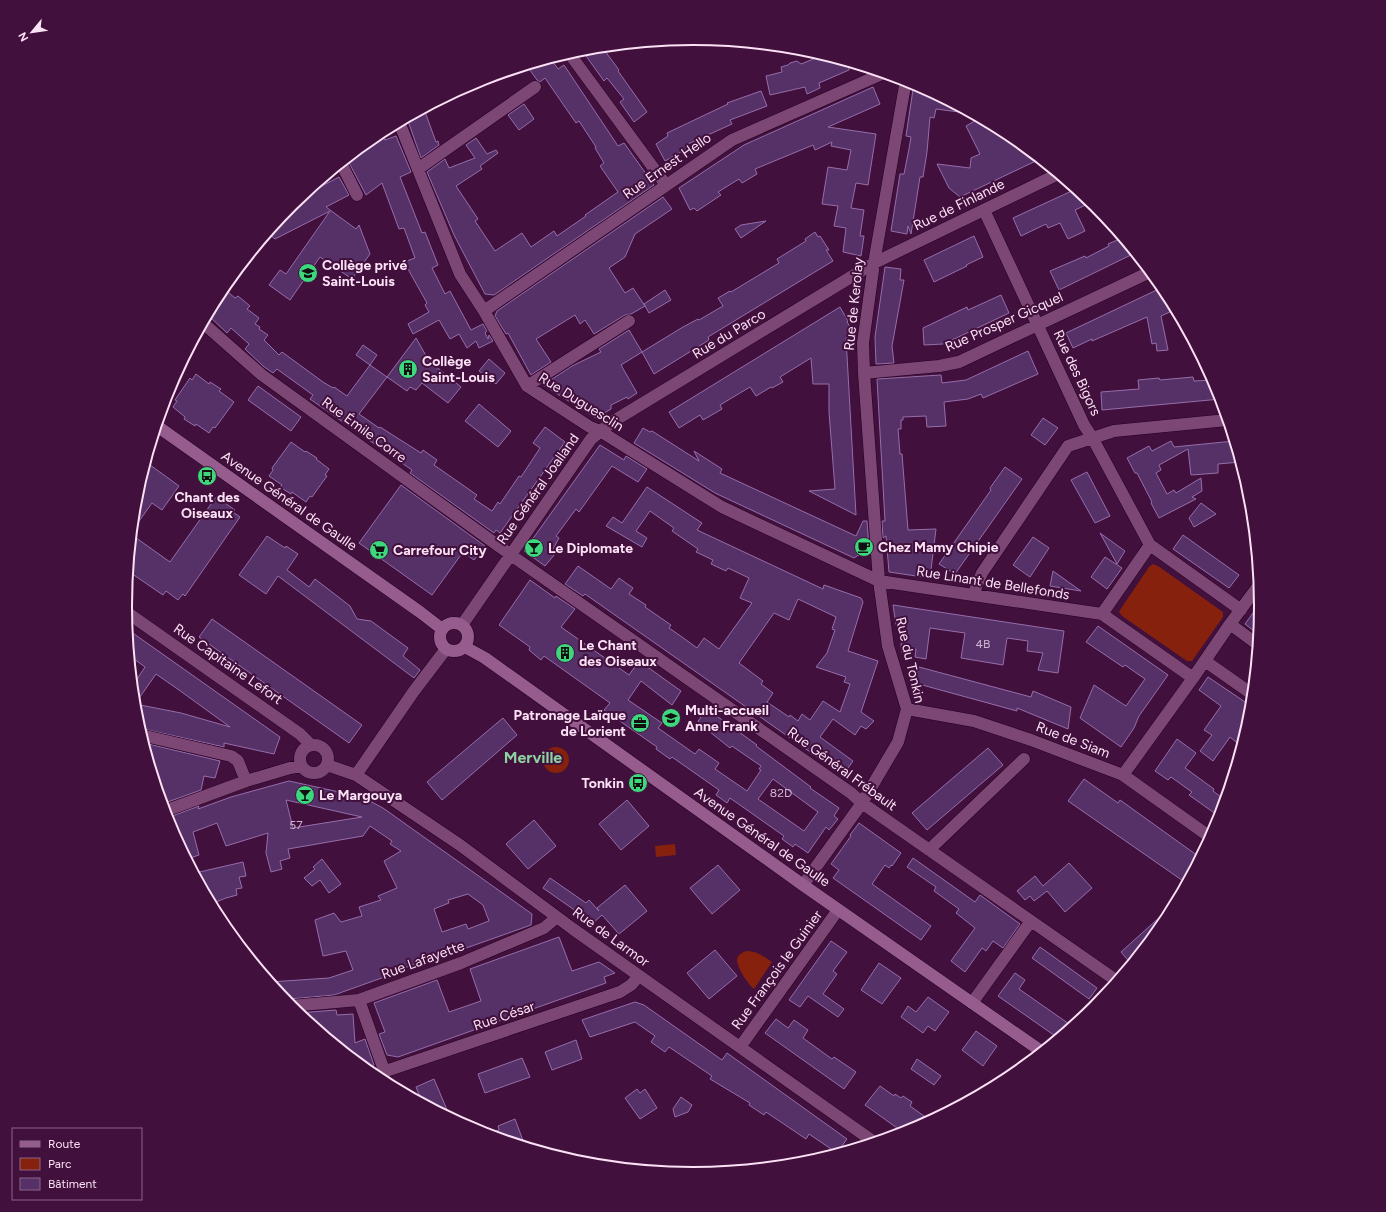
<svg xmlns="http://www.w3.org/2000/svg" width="1386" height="1212" font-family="Figtree,sans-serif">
	<rect width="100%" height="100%" fill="#42103c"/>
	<path fill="#85210d" d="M1153,564L1158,566L1223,612V617L1192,661H1187L1122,616L1119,612L1120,610L1149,567Z
		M543 760a13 13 0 1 1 26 0a13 13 0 1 1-26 0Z
		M675,844L676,855L656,857L655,846Z
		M746,951C757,951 763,956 772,962L754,989C748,984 737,968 737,960C737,955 742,953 746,951Z"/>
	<path fill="#553168" stroke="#956eaa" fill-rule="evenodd" d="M602,47L619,70L618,71L647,112L634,122L620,102L624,99L607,78L604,81L581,49Z
		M823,55L849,63V70L819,83L820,88L807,94L805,87L770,95L766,76L782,72L781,67L788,65L790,63L797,61L801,64Z
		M551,59L558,69L564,65L618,146L624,143L654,185L494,295L485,294L454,235L427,172L445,159L449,168L475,158L466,145L476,138L487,154L496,150L498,153L480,166L482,169L456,186L478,219L475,221L495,251L522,233L531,247L554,231L557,236L586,216L585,215L618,192L600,166L604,163L595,148L596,147L579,121L576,123L545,78L540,82L537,80L527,66Z
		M914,83L932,93L931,96L941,98L967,112V113L936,109L934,118L930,117L927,152L923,177H920L911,234L908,226L907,234L891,231L900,174H904L909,149L911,137L906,136Z
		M873,87L880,104L828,127L876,134L868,185L856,183L851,208L864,210L860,236H864L861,256L843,252L846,228L834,226L838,206L822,204L828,167L847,170L851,150L831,146L832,142L815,150L813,145L755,169L757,174L742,183L739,179L718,192L721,195L697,211L694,208L690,210L679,188L744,145Z
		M761,91L767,106L730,120L732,124L688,144L690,147L665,161L656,144L668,136L667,133L728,104L727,103Z
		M524,104L534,119L519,130L508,115Z
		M424,109L436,142L438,141L439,145L421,158L407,118Z
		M980,118L1009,134L1040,159L960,197L949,188L937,164L970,168L971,158L980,154L966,126Z
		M381,132L385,140L396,136L411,172L400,177L422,233L425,232L438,265L432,268L445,294L450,291L471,330L483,324L487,331L485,333L488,339L489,335L493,341L479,348L476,341L467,348L459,334L450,339L439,320L413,334L408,324L429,312L425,305L427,303L404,262L415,258L404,228L399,229L382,183L366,195L347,159Z
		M339,177L349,195L326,207L356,229L359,225L370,254L352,279L320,257L290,300L269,285L280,270L286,274L330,211L275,239L268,233L292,204L299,198Z
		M1076,189L1092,202L1075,210L1085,231L1068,239L1060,223L1048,228L1046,224L1021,236L1013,218Z
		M663,197L672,209L635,234L625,257L609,268L625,293L633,288L645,306L631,314L625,315L594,334L585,320L580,324L575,315L536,339L551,362L531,375L508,333L506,334L495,316L497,311Z
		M766,221L741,238L735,229L741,225Z
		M815,232L818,237L820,236L829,250H826L833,261L708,337L709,340L654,374L642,352L683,327L698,319L699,320L723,306L718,298L730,291L731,292L779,263L777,259L806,241L805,239Z
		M974,236L983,257L966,265L967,266L934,282L924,260Z
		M1122,238L1135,253L1059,290L1050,271L1085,256L1086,258L1109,246L1108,244Z
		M885,267L901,269L900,280H904L892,346L894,363L876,364L875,337Z
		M1163,287L1171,302L1168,303L1172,311L1161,316L1168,350L1157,351L1156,343L1152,344L1147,317L1092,341V339L1073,348L1066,333Z
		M223,288L235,298L238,296L250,306L247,309L259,318L255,324L260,327L259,329L268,335L264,340L279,355L282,352L323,382L333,388L334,387L347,396L370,365L387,377L359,414L379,428L380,427L421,453L423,450L437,460L434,465L477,495L474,499L492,511L498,502L500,504L519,476L521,477L540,448L533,443L545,427L565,442L500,533L496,530L494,533L410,473L412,470L310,399L313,395L277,369L273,373L263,366L245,349L249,344L231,328L227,333L208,315Z
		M665,290L671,300L649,313L644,304Z
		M1001,295L1009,313L950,341L943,344L924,345L923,328L967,307L968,310Z
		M840,307L848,321L847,322L852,330L849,332L848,338H846L856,515L809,491L835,489L829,412V384H813L811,358L780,377L783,382L772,388L771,387L756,396L750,387L720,405L722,409L703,420L700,415L679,428L669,412Z
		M629,330L642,352L621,365L637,393L628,399L627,397L611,405V409L596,418L543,385L572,366L601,352L599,349Z
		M416,338L429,361L461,387L448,403L422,383L416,390L410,387L407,391L387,377Z
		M363,345L377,355L370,365L356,355Z
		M1028,351L1038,374L983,398L981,394L968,399L944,402L946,426L927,427L926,416L903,417V420H901V429H898L900,454H902L908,530L936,529L930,578L889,572L886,536L883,538L882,521H885L877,379L941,375L942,383L966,380Z
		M489,359L505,373L496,384L479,371Z
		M196,374L209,384L210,382L221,389L219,391L234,402L215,428L213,427L209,433L196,424L195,426L184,419L185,417L173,407L177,401L175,400L190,378L192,380Z
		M1193,377L1194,381L1213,380L1218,389L1221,399L1102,410L1101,392L1139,389L1138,380L1159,378L1160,380Z
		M258,386L301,417L291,431L248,400Z
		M479,404L511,431L498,447L465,421Z
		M1043,418L1058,428L1045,445L1031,435Z
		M643,428L650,432L652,431L699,461L694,451L722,469L720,473L856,536L863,521H867L869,548L854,558L715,493L634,443Z
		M1171,441L1174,447L1234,441L1240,462L1218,464V473L1191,475L1188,449L1159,465L1161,470L1156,473L1167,494L1174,490L1176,493L1201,478L1202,491L1192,497L1196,499L1159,518L1151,503L1152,502L1137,473H1135L1127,458L1149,446L1152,451Z
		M291,442L305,452L306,451L317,458L316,459L329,469L325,475L327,476L312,497L310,496L306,502L292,492L291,494L280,487L282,485L269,476L273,470L272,468Z
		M600,445L624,460L626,456L647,469L638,482L612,466L579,512L576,509L556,536L559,538L552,551L555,554L545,566L524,551Z
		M146,462L179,486L162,510L152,503L132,531L136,495Z
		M1005,467L1022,479L955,574L939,564L991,490L990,488Z
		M1087,472L1110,516L1095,523L1071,480Z
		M401,485L485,546L474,560L463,552L432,595L359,543Z
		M647,487L702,523L697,530L823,589L824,585L861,598L863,602L848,651L878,661L861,712L874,721L866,729L861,726L855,735L833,719L820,737L853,761L843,775L585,594L583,596L565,584L578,566L611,589L619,578L633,588L629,594L646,605L645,607L671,625L669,628L682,637L697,648L704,638L719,649L752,603L740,598L749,578L728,568L726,571L711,564L713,560L696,552L698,549L672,531L674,528L650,511L636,531L647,538L642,547L606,526L613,517L622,523ZM798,599L836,617L832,629L835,630L827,653L816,667L846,677L844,682L850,684L840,712L823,701L810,720L802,714L798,721L790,715L789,717L767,702L773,693L761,684L763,681L739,663L774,613L789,620Z
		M216,497L235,510L233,512L240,517L185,596L183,594L178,600L166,591L163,595L128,571L132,535L170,562Z
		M1201,503L1216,514L1194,527L1189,518Z
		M1100,533L1125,551L1117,564Z
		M1183,535L1239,575L1229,588L1173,549Z
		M267,536L285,548L286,546L298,554L287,570L309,587L315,579L350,606L357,619L371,621L408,648L403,656L420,670L414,678L278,576L266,594L239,575Z
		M1033,537L1049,548L1030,577L1013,565Z
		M1105,557L1122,568L1107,589L1091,577Z
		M1053,571L1081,591L1050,586Z
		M530,580L555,598L556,596L575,609L561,627L629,675L639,661L681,691L672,705L641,681L628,700L662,723L658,728L695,754L699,749L719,763L715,769L747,791L761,770L759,769L761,766L732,746L730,748L710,732L711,731L698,721L707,709L757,745L756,746L811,787L810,788L839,808L834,816L838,819L829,830L826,827L808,853L795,844L793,847L782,839L784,836L730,798L727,803L716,795L719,790L672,757L670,759L656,749L657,747L604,710L610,703L544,656L541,660L529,650L530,647L499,625ZM773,779L818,812L804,831L758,799Z
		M1261,602V606L1258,634L1245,624Z
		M893,605L1064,631L1058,673L1038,670L1043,653L1027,651L1028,641L1007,638L1003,665L961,658L965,633L930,628L926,659L915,657L916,649L902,653L901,646L903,626L896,625Z
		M212,619L362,725L349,743L199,637Z
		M1098,626L1168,675L1139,716L1134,728L1121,747L1080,718L1094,685L1126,706L1145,679L1125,665L1123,667L1086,642Z
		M127,629L280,737L274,754L224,743V747L139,728L136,717L133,685L145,667L130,656ZM156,674L179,690L230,727L181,713L135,704Z
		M919,667L1031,697L1033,691L1071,707L1068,729L1017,708V711L915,683Z
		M1208,677L1251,706L1250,717L1241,746L1230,737L1213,761L1200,751L1212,735L1204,730L1221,706L1199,690Z
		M503,718L517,735L442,800L427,782Z
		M1177,739L1196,753L1185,768L1214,789L1213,791L1225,800L1220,817L1189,795L1192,792L1171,777L1168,780L1155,771Z
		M144,743L220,761L215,778L204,776L201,790L162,804Z
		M988,748L1003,765L927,830L912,813Z
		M1084,779L1118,803L1120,800L1198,856V860L1186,883L1068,801Z
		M289,781L362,797L383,808L532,914L531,925L424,963V961L390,973V975L334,995L289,999L285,1000L270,982L329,978L353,970L346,951L323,956L315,920L334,913L341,922L362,916L359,907L381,900L378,896L397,888L384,861L401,851L390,844L392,841L370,826L363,836L288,849L290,858L280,861L282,869L271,872L266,853L268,833L226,846L217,823L193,832L199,855L187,859L167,818L199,806L198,809L231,797ZM286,800L362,817L293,828ZM468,894L483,905L489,921L468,929L466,924L442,932L434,909L449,903L448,900Z
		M627,800L649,826L621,850L599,824Z
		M534,820L556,846L528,869L506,844Z
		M859,823L901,853L892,866L891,865L889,868L885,865L872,884L931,926L921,940L833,878L839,870L831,864L851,836L850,835Z
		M913,858L975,902L980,895L1020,924L1003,948L993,941L986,951L982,948L965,972L951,961L975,928L956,913L959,909L934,891L936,887L907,867Z
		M322,859L341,884L329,893L320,880L312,886L304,878L315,869L313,867Z
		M243,862L246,876L239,877L242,888L236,889L237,895L226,898L211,904L195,873Z
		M1069,863L1092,888L1065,912L1047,891L1034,901L1030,896L1025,900L1017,891L1035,876L1043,886Z
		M718,865L740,890L712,914L690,888Z
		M550,878L586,903L589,900L599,911L597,908L625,885L647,911L619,934L602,915L593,923L543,888Z
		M1161,916L1166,921L1165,922L1131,964L1121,952Z
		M559,937L572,971L599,962L615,973L604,977L606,983L398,1057L387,1055L379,1034L385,1032L374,1003L437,980L449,1012L481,1001L470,969Z
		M831,941L847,952L833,971L837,974L823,994L844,1009L838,1017L808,996L800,1007L789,1000Z
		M1040,947L1097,988L1089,999L1032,958Z
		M715,950L737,976L709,999L687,973Z
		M879,963L901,978L882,1004L861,990Z
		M1015,973L1025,980L1019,989L1072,1026L1058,1038L998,996Z
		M928,997L949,1012L935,1031L928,1026L923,1033L901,1017L908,1006L916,1012Z
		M635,1002L644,1005L722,1060L727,1053L847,1139L837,1153L809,1134L806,1139L766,1112L764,1115L749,1105L750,1103L710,1079L712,1076L669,1047L665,1052L651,1042L655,1036L635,1022L590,1037L582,1020Z
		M336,1010L337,1015L353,1014L355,1043L365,1039L374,1065L365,1068L298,1013Z
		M776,1019L788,1028L794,1020L808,1030L803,1038L832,1059L834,1057L856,1072L844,1089L765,1033Z
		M976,1031L997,1046L983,1066L962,1050Z
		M576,1040L582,1059L552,1070L545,1052Z
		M522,1058L530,1077L485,1093L478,1074Z
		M917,1059L941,1076L934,1085L911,1069Z
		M434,1079L450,1117L422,1102L416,1087Z
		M880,1086L894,1096L895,1094L901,1098L903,1096L912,1102L910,1106L924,1116L920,1122L923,1124L904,1133L865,1105Z
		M637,1089L640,1093L645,1089L657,1108L640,1119L625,1098Z
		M681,1097L692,1105L688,1112L675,1117L673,1109Z
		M515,1119L525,1146L488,1134L499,1130L498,1126Z"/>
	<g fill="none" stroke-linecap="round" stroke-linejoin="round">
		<g stroke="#23001f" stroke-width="13">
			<path id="street" d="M569,53L666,185
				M399,122L460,274L484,311L527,386L590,427L600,431L722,507L879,581L1102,614
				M341,163L357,195
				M418,169L535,87
				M984,210L1084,425L1093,439L1150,545
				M484,311L732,140L884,73
				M203,323L262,375L511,555L851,793L862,803L1117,981
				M864,373L939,366L959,362L1150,272
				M527,386L629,321
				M975,595L976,587L982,573L1068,446L1114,431L1227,420
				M1241,610L1150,545L1102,614L1193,678L1230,624L1259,585
				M125,611L300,734L311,745
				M1230,624L1257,644
				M462,625L591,439L612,422L874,263L1058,174
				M1205,661L1252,694
				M907,709L974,721L1031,740L1123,775L1210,837
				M141,735L231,756L238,761L246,781
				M300 759a14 14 0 1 1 28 0a14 14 0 1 1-28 0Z
				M327,765L356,775L460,845L573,929L874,1142
				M356,775L414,691L446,649
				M1123,775L1193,678
				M165,811L246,781L290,768L301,766
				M929,850L1024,759
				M803,885L862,803L898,742L907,709L888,646L879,581L864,373L863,343L874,263L906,80
				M359,1000L385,1073
				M972,1003L1031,921
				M290,1006L359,1000L461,963L544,928L557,917
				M740,1047L838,910
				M374,1075L620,992L631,985L639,976"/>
		</g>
		<g stroke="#23001f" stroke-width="13">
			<path id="secondary" d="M157,426L420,612L442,629
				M440 637a14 14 0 1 1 28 0a14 14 0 1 1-28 0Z
				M465,647L485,658L803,885L1041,1051"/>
		</g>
		<use href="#street" stroke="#7d4775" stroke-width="12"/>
		<use href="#secondary" stroke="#965c8d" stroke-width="12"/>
	</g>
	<defs>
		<g id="school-disc" transform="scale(1)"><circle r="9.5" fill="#3dd77d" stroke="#42103c"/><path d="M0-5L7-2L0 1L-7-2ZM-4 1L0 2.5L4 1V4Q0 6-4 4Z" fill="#111"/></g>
		<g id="building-disc" transform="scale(1)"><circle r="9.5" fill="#3dd77d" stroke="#42103c"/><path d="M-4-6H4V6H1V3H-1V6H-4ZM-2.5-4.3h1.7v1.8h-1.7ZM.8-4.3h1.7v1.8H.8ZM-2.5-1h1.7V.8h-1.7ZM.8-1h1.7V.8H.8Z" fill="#111"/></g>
		<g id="bus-disc" transform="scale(1)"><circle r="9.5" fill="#3dd77d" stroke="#42103c"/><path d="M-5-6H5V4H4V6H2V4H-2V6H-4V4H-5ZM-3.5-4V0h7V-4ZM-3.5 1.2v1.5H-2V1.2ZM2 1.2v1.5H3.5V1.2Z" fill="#111"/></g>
		<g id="cafe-disc" transform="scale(1)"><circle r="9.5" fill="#3dd77d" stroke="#42103c"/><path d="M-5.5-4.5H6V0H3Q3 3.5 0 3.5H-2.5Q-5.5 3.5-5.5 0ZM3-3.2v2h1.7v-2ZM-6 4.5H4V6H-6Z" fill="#111"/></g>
		<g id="bar-disc" transform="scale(1)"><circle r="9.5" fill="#3dd77d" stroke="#42103c"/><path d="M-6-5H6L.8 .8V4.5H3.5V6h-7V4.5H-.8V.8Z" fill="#111"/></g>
		<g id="supermarket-disc" transform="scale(1)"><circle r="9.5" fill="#3dd77d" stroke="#42103c"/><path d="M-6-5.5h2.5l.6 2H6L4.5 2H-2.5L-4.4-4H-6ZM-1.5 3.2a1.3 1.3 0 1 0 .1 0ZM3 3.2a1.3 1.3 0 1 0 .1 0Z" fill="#111"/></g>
		<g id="office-disc" transform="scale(1)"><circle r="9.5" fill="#3dd77d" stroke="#42103c"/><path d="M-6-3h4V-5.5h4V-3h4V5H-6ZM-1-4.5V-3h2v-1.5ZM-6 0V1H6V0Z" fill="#111"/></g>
	</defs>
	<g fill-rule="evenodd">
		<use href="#school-disc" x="308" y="273"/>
		<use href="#building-disc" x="408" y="369"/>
		<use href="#bus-disc" x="207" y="476"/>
		<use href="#cafe-disc" x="864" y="547"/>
		<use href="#bar-disc" x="534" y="548"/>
		<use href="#supermarket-disc" x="379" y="550"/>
		<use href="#building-disc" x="565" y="653"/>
		<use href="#school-disc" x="671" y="718"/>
		<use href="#office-disc" x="640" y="723"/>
		<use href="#bus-disc" x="638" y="783"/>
		<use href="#bar-disc" x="305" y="795"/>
	</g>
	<g text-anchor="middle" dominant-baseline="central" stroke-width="4" stroke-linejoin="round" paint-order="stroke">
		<g font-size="12" fill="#d2b5d2">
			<text x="983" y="644">4B</text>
			<text x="781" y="793">82D</text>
			<text x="296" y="825">57</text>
		</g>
		<g font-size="14" fill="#fbe1f6" stroke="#42103c">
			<text transform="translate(667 166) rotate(-35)">Rue Ernest Hello</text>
			<text transform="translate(959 205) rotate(-26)">Rue de Finlande</text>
			<text transform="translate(854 304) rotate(-84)">Rue de Kerolay</text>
			<text transform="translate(1004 322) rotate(-24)">Rue Prosper Gicquel</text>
			<text transform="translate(729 334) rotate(-31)">Rue du Parco</text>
			<text transform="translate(1077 373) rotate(65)">Rue des Bigors</text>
			<text transform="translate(581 402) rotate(32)">Rue Duguesclin</text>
			<text transform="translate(364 430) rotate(36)">Rue Émile Corre</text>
			<text transform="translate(538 489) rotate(-55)">Rue Général Joalland</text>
			<text transform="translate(289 501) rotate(35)">Avenue Général de Gaulle</text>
			<text transform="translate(993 583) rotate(9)">Rue Linant de Bellefonds</text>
			<text transform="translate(910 660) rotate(77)">Rue du Tonkin</text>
			<text transform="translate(228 664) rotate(35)">Rue Capitaine Lefort</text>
			<text transform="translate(1073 740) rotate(21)">Rue de Siam</text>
			<text transform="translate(842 769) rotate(36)">Rue Général Frébault</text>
			<text transform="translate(762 837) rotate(35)">Avenue Général de Gaulle</text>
			<text transform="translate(611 937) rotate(36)">Rue de Larmor</text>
			<text transform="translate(423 960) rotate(-20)">Rue Lafayette</text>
			<text transform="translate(777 970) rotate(-54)">Rue François le Guinier</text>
			<text transform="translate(504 1016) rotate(-19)">Rue César</text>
		</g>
		<g font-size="14" font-weight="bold" fill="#fbe1f6" stroke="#42103c" text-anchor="start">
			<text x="322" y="265">Collège privé<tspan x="322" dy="16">Saint-Louis</tspan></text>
			<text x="422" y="361">Collège<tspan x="422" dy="16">Saint-Louis</tspan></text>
			<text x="207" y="497" text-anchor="middle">Chant des<tspan x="207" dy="16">Oiseaux</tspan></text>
			<text x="878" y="547">Chez Mamy Chipie</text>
			<text x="548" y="548">Le Diplomate</text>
			<text x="393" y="550">Carrefour City</text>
			<text x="579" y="645">Le Chant<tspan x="579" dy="16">des Oiseaux</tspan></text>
			<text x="685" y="710">Multi-accueil<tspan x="685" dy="16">Anne Frank</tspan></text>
			<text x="626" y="715" text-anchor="end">Patronage Laïque<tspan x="626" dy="16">de Lorient</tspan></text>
			<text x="624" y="783" text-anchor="end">Tonkin</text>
			<text x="319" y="795">Le Margouya</text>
		</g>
		<g font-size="16" font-weight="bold" fill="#8cd3a1" stroke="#42103c">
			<text x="533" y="757">Merville</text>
		</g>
	</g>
	<path d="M0 0H1386V1212H0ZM132 606a561 561 0 1 1 1122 0a561 561 0 1 1-1122 0Z" fill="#42103c" fill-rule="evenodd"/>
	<path fill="none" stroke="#fbe1f6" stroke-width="2" d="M132 606a561 561 0 1 1 1122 0a561 561 0 1 1-1122 0Z"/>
	<rect x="12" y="1128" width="130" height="72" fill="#42103c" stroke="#8c6486"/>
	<rect x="20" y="1141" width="20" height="6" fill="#965c8d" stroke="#8c6486"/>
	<text x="48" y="1148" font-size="12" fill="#fbe1f6">Route</text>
	<rect x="20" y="1158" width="20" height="12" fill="#85210d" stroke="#8c6486"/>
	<text x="48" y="1168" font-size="12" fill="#fbe1f6">Parc</text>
	<rect x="20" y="1178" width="20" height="12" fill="#553168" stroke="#8c6486"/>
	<text x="48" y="1188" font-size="12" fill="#fbe1f6">Bâtiment</text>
	<g transform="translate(32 32) rotate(241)" stroke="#42103c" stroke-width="3" paint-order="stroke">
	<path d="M0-3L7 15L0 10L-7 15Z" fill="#fbe1f6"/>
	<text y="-6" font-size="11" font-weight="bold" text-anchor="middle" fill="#fbe1f6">N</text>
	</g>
</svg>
